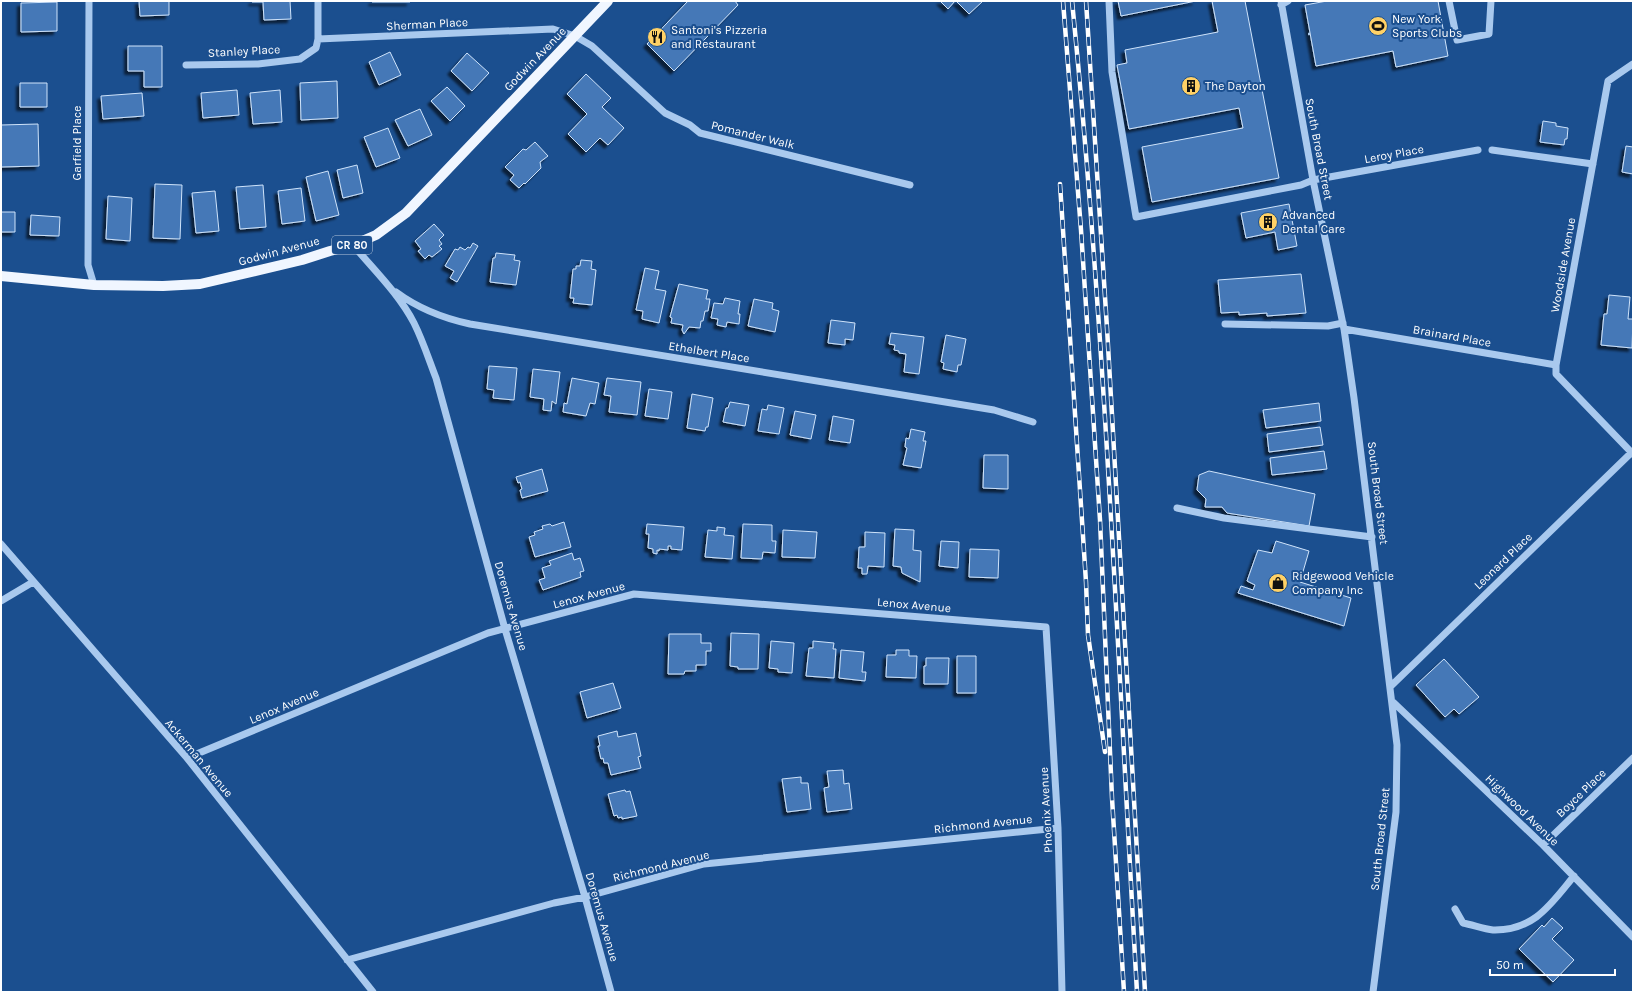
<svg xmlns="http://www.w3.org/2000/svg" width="1634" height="993" font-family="Karla,sans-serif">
	<defs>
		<filter id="shadow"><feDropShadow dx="-3.5" dy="3.5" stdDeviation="1" flood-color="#0009"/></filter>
	</defs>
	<rect width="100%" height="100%" fill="#1b4f8f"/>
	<path fill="#4478b7" stroke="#cfe3fa" filter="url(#shadow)" d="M139,1H169V15L140,16Z
		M252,1H290L291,19L264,20L263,2H252Z
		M372,1H410V2H372Z
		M688,1H735L738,5L674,71L647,44Z
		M940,1H955L948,9Z
		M956,1H983L969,14Z
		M1118,1H1196L1121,16Z
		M1212,1H1245L1279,178L1152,202L1142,147L1243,128L1239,108L1129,129L1117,65L1127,63L1125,50L1218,32Z
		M1327,1H1438L1448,56L1396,67L1393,51L1316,66L1305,5Z
		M57,2V31L21,32V3Z
		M128,46H162V87H144V71H128Z
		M390,52L401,75L379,85L369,62Z
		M467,53L489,73L472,91L451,71Z
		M586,74L611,98L602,107L624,128L608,145L600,138L586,152L568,134L587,114L567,94Z
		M337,81L338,118L301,120L300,83Z
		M20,83H47V107H20Z
		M447,87L465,106L450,121L431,101Z
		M237,90L239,115L203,118L201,93Z
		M280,90L282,122L253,124L250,93Z
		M142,93L144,116L103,119L101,96Z
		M420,109L432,135L408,146L395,120Z
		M1543,121L1556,123V126L1568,128L1567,139H1565L1564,145L1540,142Z
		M38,124L39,166L1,167V125Z
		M388,128L400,158L376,167L364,137Z
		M535,142L548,156L540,162L541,168L525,184L524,183L519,188L510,180L514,175L505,167L523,149L526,150Z
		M1626,146L1633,147V174L1622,172Z
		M357,165L363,193L343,198L337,170Z
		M328,171L339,215L316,221L306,177Z
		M155,184L182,185L180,239L153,238Z
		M263,185L266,227L240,229L236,187Z
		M301,188L305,221L282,224L278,191Z
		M215,191L219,231L196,233L192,193Z
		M108,196L132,198L130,241L106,239Z
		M1289,204L1297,246L1278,250L1275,232L1246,238L1241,213Z
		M1,212H15V232H1Z
		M31,215L60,217L59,236L30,235Z
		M434,224L444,235L439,240L442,244L439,246L442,249L432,257L429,255L425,259L418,251L421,249L415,241Z
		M473,243L478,246L457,282L450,278L454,271L445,266L455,249L458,250L460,247L465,250L468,247L470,248Z
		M496,253L515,255L514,260L520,261L516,285L490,282L493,258H495Z
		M581,260L592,261L591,269L596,270L592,305L573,303L574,298H570L573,269H576V266H580Z
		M645,268L659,271L655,289L666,291L659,323L642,319L643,311L636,310Z
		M1301,274L1306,313L1267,316V313L1239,315V312L1221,313L1218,280Z
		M679,284L708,290L706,299H710L708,311H705L703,321H701L700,328L689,327L684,334L682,330L683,325L671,323L672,318L670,317Z
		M1609,295L1630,297L1628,319H1633L1632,348L1601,345L1604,314H1607Z
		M725,298L740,301L738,314H740L739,324L727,322L726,327L717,325L718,319L711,318L714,303L723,304Z
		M754,299L773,303L772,309L779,311L775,332L748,326Z
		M831,320L855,323L853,340L845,339V345L828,343Z
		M891,333L924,337L919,374L904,372L906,354L899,353V351L894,350L895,345L889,344Z
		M946,335L966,339L961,365H958L957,372L943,369L944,363L941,362Z
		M489,366L517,368L514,400L493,398L494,390L487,389Z
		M533,369L560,372L556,404L552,401L551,411L543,410L544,399L530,397Z
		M572,378L599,383L595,404L590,403L586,416L563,412L564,403L567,404Z
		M607,378L641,382L637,415L609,412L611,396L604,395Z
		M649,389L672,392L668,419L645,416Z
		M692,394L713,398L708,427H706L705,431L687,428Z
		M730,402L749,405L745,426L723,422L726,408H728Z
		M1319,403L1321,421L1266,428L1263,410Z
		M768,405L784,408L779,434L758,431L762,409L767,410Z
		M795,411L816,415L811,439L790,435Z
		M833,416L854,420L850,443L829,440Z
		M1320,427L1323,445L1269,452L1267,434Z
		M911,429L925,432L923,441H926L921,468L903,465L907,448L905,447L906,438L909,439Z
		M1324,451L1327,469L1272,475L1270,458Z
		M984,455H1008V489L983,488Z
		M542,469L548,491L522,498L520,490L522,489L520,482L518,483L516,477Z
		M1209,471L1315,494L1309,526L1227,513L1222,507H1205L1206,499L1197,490L1199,475Z
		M564,522L571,547L535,557L529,537L535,535L534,532L543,529L542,526L550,524L552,526Z
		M647,524L684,527L682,550L671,549V546H668V550L659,549V551L657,550V554L653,553V549L648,548L649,534H646Z
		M743,524L772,525V541H776L775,553L763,552L762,559L741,558Z
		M717,527L725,528L724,535L734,536L732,559L705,557L708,530L717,531Z
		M895,529L914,530L913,550L921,551L920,582L902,573L901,567L893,566Z
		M783,530L817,532L815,558L782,557Z
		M865,532L885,533L884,567L868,566L867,574H862V568H858L859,547H865Z
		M941,541L959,542L958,568L939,566Z
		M1276,541L1309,551L1300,582L1351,598L1344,626L1238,593L1241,586L1253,590L1255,585L1247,581L1258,550L1272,553Z
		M970,549L999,550L998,578L969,577Z
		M572,553L574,560L580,558L584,571L580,572L581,577L543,590L539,580L545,578L542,568L551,565L549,561Z
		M731,633L759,634L758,669H738V667L730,666Z
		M669,634H701V643H711V651H706V665H696V671H685L684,674H668Z
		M771,641L794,643L792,673L778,672V669L769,668Z
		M813,641L834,643L833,649H836L834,678L806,676L809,648H813Z
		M841,650L864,652L862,672H866L865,681L839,678Z
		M896,650H909V656H917L916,678L886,677L887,655H896Z
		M957,656H976V693H957Z
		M926,658H949L948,684H924V666H926Z
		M1444,659L1479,697L1459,714L1454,709L1445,717L1416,685Z
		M613,683L621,708L587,718L580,692Z
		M617,731L618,737L636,733L641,756L638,757L641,768L611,775L608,763H604L603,758L601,759L598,746H600L598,736Z
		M843,770L844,784L849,783L852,809L827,812L824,788L829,787L827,771Z
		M801,777V783H808L811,809L787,812L782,779Z
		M625,790L626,792L630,791L637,816L622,819V817L618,818L617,815L614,816L608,794Z
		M1552,918L1563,928L1552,939L1574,960L1553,982L1519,949L1542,925L1544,927Z"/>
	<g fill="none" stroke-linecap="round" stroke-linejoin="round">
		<path stroke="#a9c9ee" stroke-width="2.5" stroke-dasharray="2 3" stroke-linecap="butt" d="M1308,34H1310"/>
		<path stroke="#a9c9ee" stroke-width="7" d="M89,1L88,265L94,285
			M318,1V39L553,29L575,36L592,46L665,113L690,125L700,133L910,185
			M1109,1L1112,72L1136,217L1301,185L1313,180L1478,150
			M1281,1L1313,180L1344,329L1354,398L1397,745L1396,812L1373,992
			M1449,1L1457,40L1489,34L1491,1
			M1281,5L1288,1
			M1633,64L1608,81L1556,365V374L1633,454
			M186,65L258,64L300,59L316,48L318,39
			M1492,150L1593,164
			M353,245C374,270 399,294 414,323C423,341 429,360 436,378L505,629L585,897L611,992
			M396,292C419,309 442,318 470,324L994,410L1033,422
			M1225,324L1328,326L1343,323
			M1344,329L1556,365
			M1177,508L1224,518L1372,537
			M1,544L187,758L373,992
			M1,601L33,582
			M1391,686L1632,452
			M1393,702L1543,845L1633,937
			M187,758L488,633L634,594L1046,627L1058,828L1062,992
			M1543,845L1633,758
			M1455,909L1463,923C1473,925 1484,929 1493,930C1534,931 1551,904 1574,876
			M347,960L554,903L585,897L704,864L1058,828"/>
		<path stroke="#f0f6ff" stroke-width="10" d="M1,276L94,285L163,286L200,284L302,260L330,251L353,245L376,235L406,213L608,1"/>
		<g stroke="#fff" stroke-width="4.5">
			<path id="rail" d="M1063,1L1081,230L1100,520L1112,798L1124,992
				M1072,1C1105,330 1118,662 1137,992
				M1086,1L1107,328L1145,992
				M1060,184L1086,582L1088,635L1105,752"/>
		</g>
		<use href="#rail" stroke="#1b4f8f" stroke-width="3" stroke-dasharray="9" stroke-linecap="butt"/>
	</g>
	<defs>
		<g id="stadium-disc" transform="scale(1)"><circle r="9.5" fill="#ffd166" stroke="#1b4f8f"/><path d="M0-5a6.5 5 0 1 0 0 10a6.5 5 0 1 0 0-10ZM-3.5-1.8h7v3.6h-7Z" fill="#111"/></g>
		<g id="restaurant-disc" transform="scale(1)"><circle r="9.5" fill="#ffd166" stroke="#1b4f8f"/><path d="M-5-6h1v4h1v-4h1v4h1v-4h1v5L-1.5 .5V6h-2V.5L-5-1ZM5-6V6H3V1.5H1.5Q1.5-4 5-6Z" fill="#111"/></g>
		<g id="building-disc" transform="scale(1)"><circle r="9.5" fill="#ffd166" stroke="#1b4f8f"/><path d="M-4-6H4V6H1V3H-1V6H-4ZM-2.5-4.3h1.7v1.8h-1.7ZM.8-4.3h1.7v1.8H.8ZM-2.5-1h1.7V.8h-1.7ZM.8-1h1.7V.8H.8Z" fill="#111"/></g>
		<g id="shop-disc" transform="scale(1)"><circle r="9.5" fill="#ffd166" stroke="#1b4f8f"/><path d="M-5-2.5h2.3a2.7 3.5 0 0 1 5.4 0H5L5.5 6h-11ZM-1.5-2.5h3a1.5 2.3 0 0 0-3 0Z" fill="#111"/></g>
	</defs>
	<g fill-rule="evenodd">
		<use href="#stadium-disc" x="1378" y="26"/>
		<use href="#restaurant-disc" x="657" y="37"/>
		<use href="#building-disc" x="1191" y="86"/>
		<use href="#building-disc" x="1268" y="222"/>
		<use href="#shop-disc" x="1278" y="583"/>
	</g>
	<g text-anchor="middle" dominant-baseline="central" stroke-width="4" stroke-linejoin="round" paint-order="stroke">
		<rect fill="#1b4f8f" stroke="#bbcadd" stroke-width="1" x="332" y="236" width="40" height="18" rx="3"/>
		<g font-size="11" font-weight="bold" fill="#fff">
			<text x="352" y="245">CR 80</text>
		</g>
		<g font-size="12" fill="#fff" stroke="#1b4f8f" text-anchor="start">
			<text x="1392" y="19">New York<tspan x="1392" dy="14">Sports Clubs</tspan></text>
			<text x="671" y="30">Santoni's Pizzeria<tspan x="671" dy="14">and Restaurant</tspan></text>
			<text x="1205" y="86">The Dayton</text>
			<text x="1282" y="215">Advanced<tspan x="1282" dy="14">Dental Care</tspan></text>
			<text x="1292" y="576">Ridgewood Vehicle<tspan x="1292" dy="14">Company Inc</tspan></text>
		</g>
		<g font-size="12" fill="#fff" stroke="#1b4f8f">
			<text transform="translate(427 24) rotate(-3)">Sherman Place</text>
			<text transform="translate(244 51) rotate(-3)">Stanley Place</text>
			<text transform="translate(535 59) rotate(-46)">Godwin Avenue</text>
			<text transform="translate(753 135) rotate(14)">Pomander Walk</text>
			<text transform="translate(77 143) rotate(-90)">Garfield Place</text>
			<text transform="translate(1319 149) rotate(79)">South Broad Street</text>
			<text transform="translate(1394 154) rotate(-10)">Leroy Place</text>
			<text transform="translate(279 251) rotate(-15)">Godwin Avenue</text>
			<text transform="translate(1563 265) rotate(-80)">Woodside Avenue</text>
			<text transform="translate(1452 336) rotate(10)">Brainard Place</text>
			<text transform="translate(709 352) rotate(9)">Ethelbert Place</text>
			<text transform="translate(1378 493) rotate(83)">South Broad Street</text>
			<text transform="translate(1503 561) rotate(-44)">Leonard Place</text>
			<text transform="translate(589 595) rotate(-15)">Lenox Avenue</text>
			<text transform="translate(914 605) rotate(5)">Lenox Avenue</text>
			<text transform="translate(511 606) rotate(74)">Doremus Avenue</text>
			<text transform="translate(284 706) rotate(-23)">Lenox Avenue</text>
			<text transform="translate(199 758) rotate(50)">Ackerman Avenue</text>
			<text transform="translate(1581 793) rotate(-44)">Boyce Place</text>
			<text transform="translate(1046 810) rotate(-93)">Phoenix Avenue</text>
			<text transform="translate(1522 810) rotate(44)">Highwood Avenue</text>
			<text transform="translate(983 824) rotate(-6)">Richmond Avenue</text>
			<text transform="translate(1380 839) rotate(-84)">South Broad Street</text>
			<text transform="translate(661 866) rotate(-14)">Richmond Avenue</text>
			<text transform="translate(602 917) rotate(74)">Doremus Avenue</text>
		</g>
	</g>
	<rect width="1634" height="993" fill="none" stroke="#ffffff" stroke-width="4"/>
	<path d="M1490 969v6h125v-6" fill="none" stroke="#ffffff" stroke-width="2"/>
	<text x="1496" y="969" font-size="12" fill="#ffffff" stroke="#1b4f8f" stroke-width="3" paint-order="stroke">50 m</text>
</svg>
